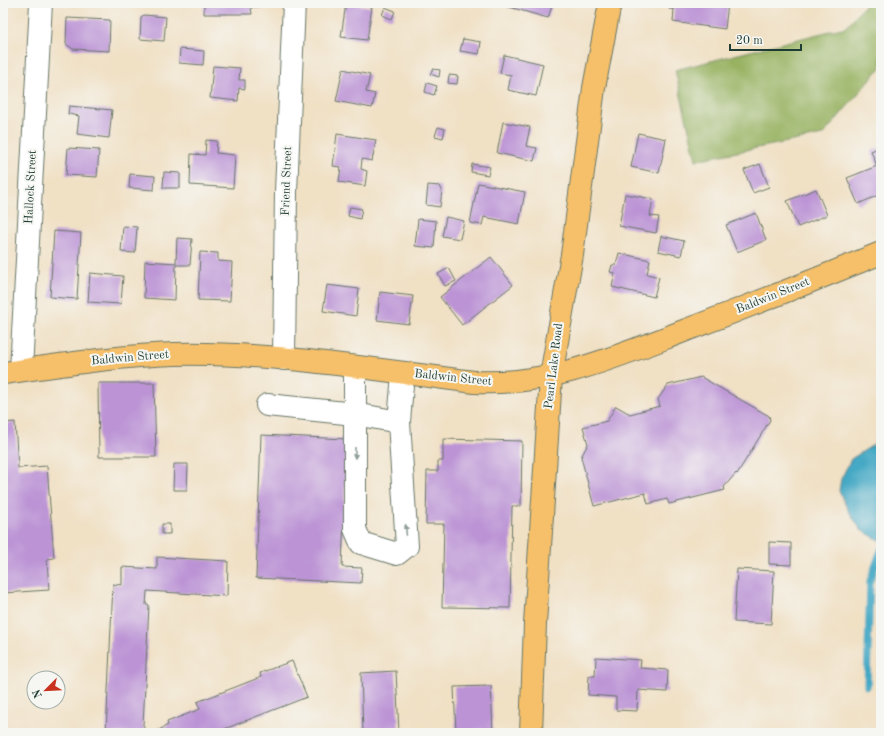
<svg xmlns="http://www.w3.org/2000/svg" width="884" height="736" font-family="'Old Standard TT',serif">
	<rect width="100%" height="100%" fill="#f6f6f2"/>
	<filter id="ink" filterUnits="userSpaceOnUse"><feTurbulence type="fractalNoise" baseFrequency=".025" numOctaves="2"/><feDisplacementMap in="SourceGraphic" scale="8" xChannelSelector="R" yChannelSelector="G"/><feConvolveMatrix kernelMatrix="1 2 1 2 8 2 1 2 1" color-interpolation-filters="sRGB"/></filter>
	<filter id="wash" filterUnits="userSpaceOnUse"><feTurbulence type="fractalNoise" baseFrequency=".012" numOctaves="4" result="noise"/><feDisplacementMap in="SourceGraphic" scale="16" xChannelSelector="R" yChannelSelector="G"/><feGaussianBlur stdDeviation="0.9" result="paint"/><feColorMatrix in="noise" values="0 0 0 0 0 0 0 0 0 0 0 0 0 0 0 0 0 1.4 0 .05"/><feComposite in="paint" operator="in"/></filter>
	<g filter="url(#wash)">
		<rect width="100%" height="100%" fill="#f0e0c4"/>
		<path fill="#98b262" stroke="#5c784b" d="M867,3H881V67L823,135L696,160L675,70L846,27Z"/>
		<path fill="#45a8c4" stroke="#32727c" d="M881,440V541L861,530L848,510L839,491L841,479L851,459Z"/>
		<g fill="none" stroke-linecap="round" stroke-linejoin="round">
			<path stroke="#45a8c4" stroke-width="7" d="M867,686L870,581L881,550"/>
		</g>
		<g id="blocks">
			<path fill="#bc94d5" d="M204,3H261V7H251L252,14H204Z
				M346,3L372,7L367,40L341,37Z
				M502,3H553L548,18L502,5Z
				M669,3H728L725,29L673,22L674,9H669Z
				M385,7L395,11L392,19L382,15Z
				M144,15L166,17L164,41L140,39L141,17Z
				M67,18L110,20L109,51L73,49L66,44Z
				M463,39L481,42L479,54L460,51Z
				M180,49L204,51L203,65L179,63Z
				M504,55L543,64L536,96L508,90L511,75L500,73Z
				M213,66L240,68L239,80H245V89L239,88L238,101L210,98Z
				M343,69L370,75L366,92L375,94L372,108L336,101Z
				M433,69L440,70L439,77L430,74Z
				M449,75L458,76L457,84L448,83Z
				M427,83L437,86L434,95L425,92Z
				M69,106L112,110L109,138L77,134L79,116L68,114Z
				M503,122L530,127L526,146L537,148L534,161L497,153Z
				M438,127L445,129L443,138L435,136Z
				M638,133L666,139L659,173L631,167Z
				M337,134L376,140L372,161L362,159L361,169L367,171L365,186L339,182L341,167L333,166Z
				M206,140L217,141L216,153L235,155L233,188L190,185L191,154L205,155Z
				M881,147V194L858,204L847,178L877,166L871,151Z
				M68,148L99,150L97,177L66,175Z
				M472,164L490,167L488,175L471,172Z
				M760,164L769,187L753,193L744,170Z
				M164,172L180,173V188H163Z
				M130,174L155,176L154,190L129,188Z
				M478,183L525,192L519,224L484,217L482,225L470,223Z
				M428,185L440,186L442,190L440,207L426,205Z
				M816,189L827,215L798,227L787,201Z
				M625,194L653,199L650,216L659,217L656,233L619,226Z
				M350,207L362,209L360,219L348,216Z
				M756,213L766,240L737,252L726,225Z
				M446,217L464,221L460,239L442,236Z
				M418,219L436,221L434,248L415,246Z
				M123,226L137,227L135,253L121,252Z
				M54,231L81,233L77,299L50,297Z
				M661,236L684,241L681,256L658,251Z
				M177,238L192,239L190,265H176L175,300L144,298L145,261L176,263Z
				M200,252L218,253V261L232,262L230,301L198,300Z
				M619,253L650,260L647,274L659,277L654,297L612,287L615,273L610,272L612,265H616Z
				M491,257L513,285L462,325L440,297Z
				M449,268L456,281L445,286L438,274Z
				M90,273L123,276L121,304L88,302Z
				M327,285L359,289L356,316L323,311Z
				M380,292L413,296L409,324L377,320Z
				M701,377L769,416L770,420L737,474L736,473L724,487L725,490L669,504L667,499L648,504L645,493L594,506L581,457L588,444L583,427L607,421L616,406L630,414L660,406L658,399L668,385Z
				M98,383H154L156,457H99Z
				M15,422L18,468L47,466L54,558L47,559L49,590L3,593V423Z
				M261,435L347,439L342,567L362,568L361,583L256,578Z
				M443,439L522,441L521,506H512L510,608L442,607L444,524H426L427,471H438V461H443Z
				M174,464H188L187,490H173Z
				M162,524H170V534H162Z
				M769,542L791,543V565L769,564Z
				M157,557L228,561L227,596L147,591L146,605H149L143,725L146,733H106L113,584L122,585V567L157,569Z
				M737,569L774,571L771,624L734,622Z
				M596,657L641,660L640,668L668,670L667,692L638,690L637,711L616,710V697L588,695L589,676H595Z
				M292,661L307,697L214,733H153L168,725L167,722L200,709L197,702L261,677L260,673Z
				M396,671L399,733H363L361,673Z
				M491,686L493,733H456L454,687Z"/>
		</g>
	</g>
	<g filter="url(#ink)">
		<use href="#blocks" fill-opacity="0" stroke="#687666" stroke-width="1"/>
		<g fill="none" stroke-linecap="round" stroke-linejoin="round">
			<g stroke="#687666" stroke-width="24">
				<path id="minor" d="M284,359L286,192L294,3
					M355,367V529L361,543L397,554L407,546L399,422L403,373
					M21,370L41,3
					M267,405L355,414L399,422"/>
			</g>
			<g stroke="#687666" stroke-width="24">
				<path id="major" d="M3,373C60,365 117,356 175,354C275,352 375,370 474,382C548,386 613,358 681,332C748,307 814,280 881,253
					M531,733L535,624L551,376L572,255L594,88L610,3"/>
			</g>
			<use href="#minor" stroke="#fff" stroke-width="22"/>
			<use href="#major" stroke="#f6c06b" stroke-width="22"/>
		</g>
		<defs><path id="oneway-solid" d="M-6-.8H1V-3.2L6.5 0L1 3.2V.8H-6Z"/></defs>
		<g fill="#8f9e9a">
			<use href="#oneway-solid" transform="translate(355 453) rotate(90)"/>
			<use href="#oneway-solid" transform="translate(406 530) rotate(-94)"/>
		</g>
	</g>
	<g text-anchor="middle" dominant-baseline="central" stroke-width="4" stroke-linejoin="round" paint-order="stroke">
		<g font-size="12" fill="#1f3d34" stroke="#f6f6f2">
			<text transform="translate(287 181) rotate(-88)">Friend Street</text>
			<text transform="translate(31 187) rotate(-87)">Hallock Street</text>
			<text transform="translate(773 296) rotate(-22)">Baldwin Street</text>
			<text transform="translate(130 358) rotate(-5)">Baldwin Street</text>
			<text transform="translate(554 366) rotate(-83)">Pearl Lake Road</text>
			<text transform="translate(453 378) rotate(6)">Baldwin Street</text>
		</g>
	</g>
	<rect width="884" height="736" fill="none" stroke="#f6f6f2" stroke-width="16"/>
	<g transform="translate(46 690) rotate(246)"><circle r="19" fill="#f6f6f2" stroke="#a0aca6"/>
	<path d="M0-3L7 15L0 10L-7 15Z" fill="#c8321e"/>
	<text y="-6" font-size="11" font-weight="bold" text-anchor="middle" fill="#1f3d34">N</text>
	</g>
	<path d="M730 44v6h71v-6" fill="none" stroke="#1f3d34" stroke-width="2"/>
	<text x="736" y="44" font-size="12" fill="#1f3d34" stroke="#f6f6f2" stroke-width="3" paint-order="stroke">20 m</text>
</svg>
